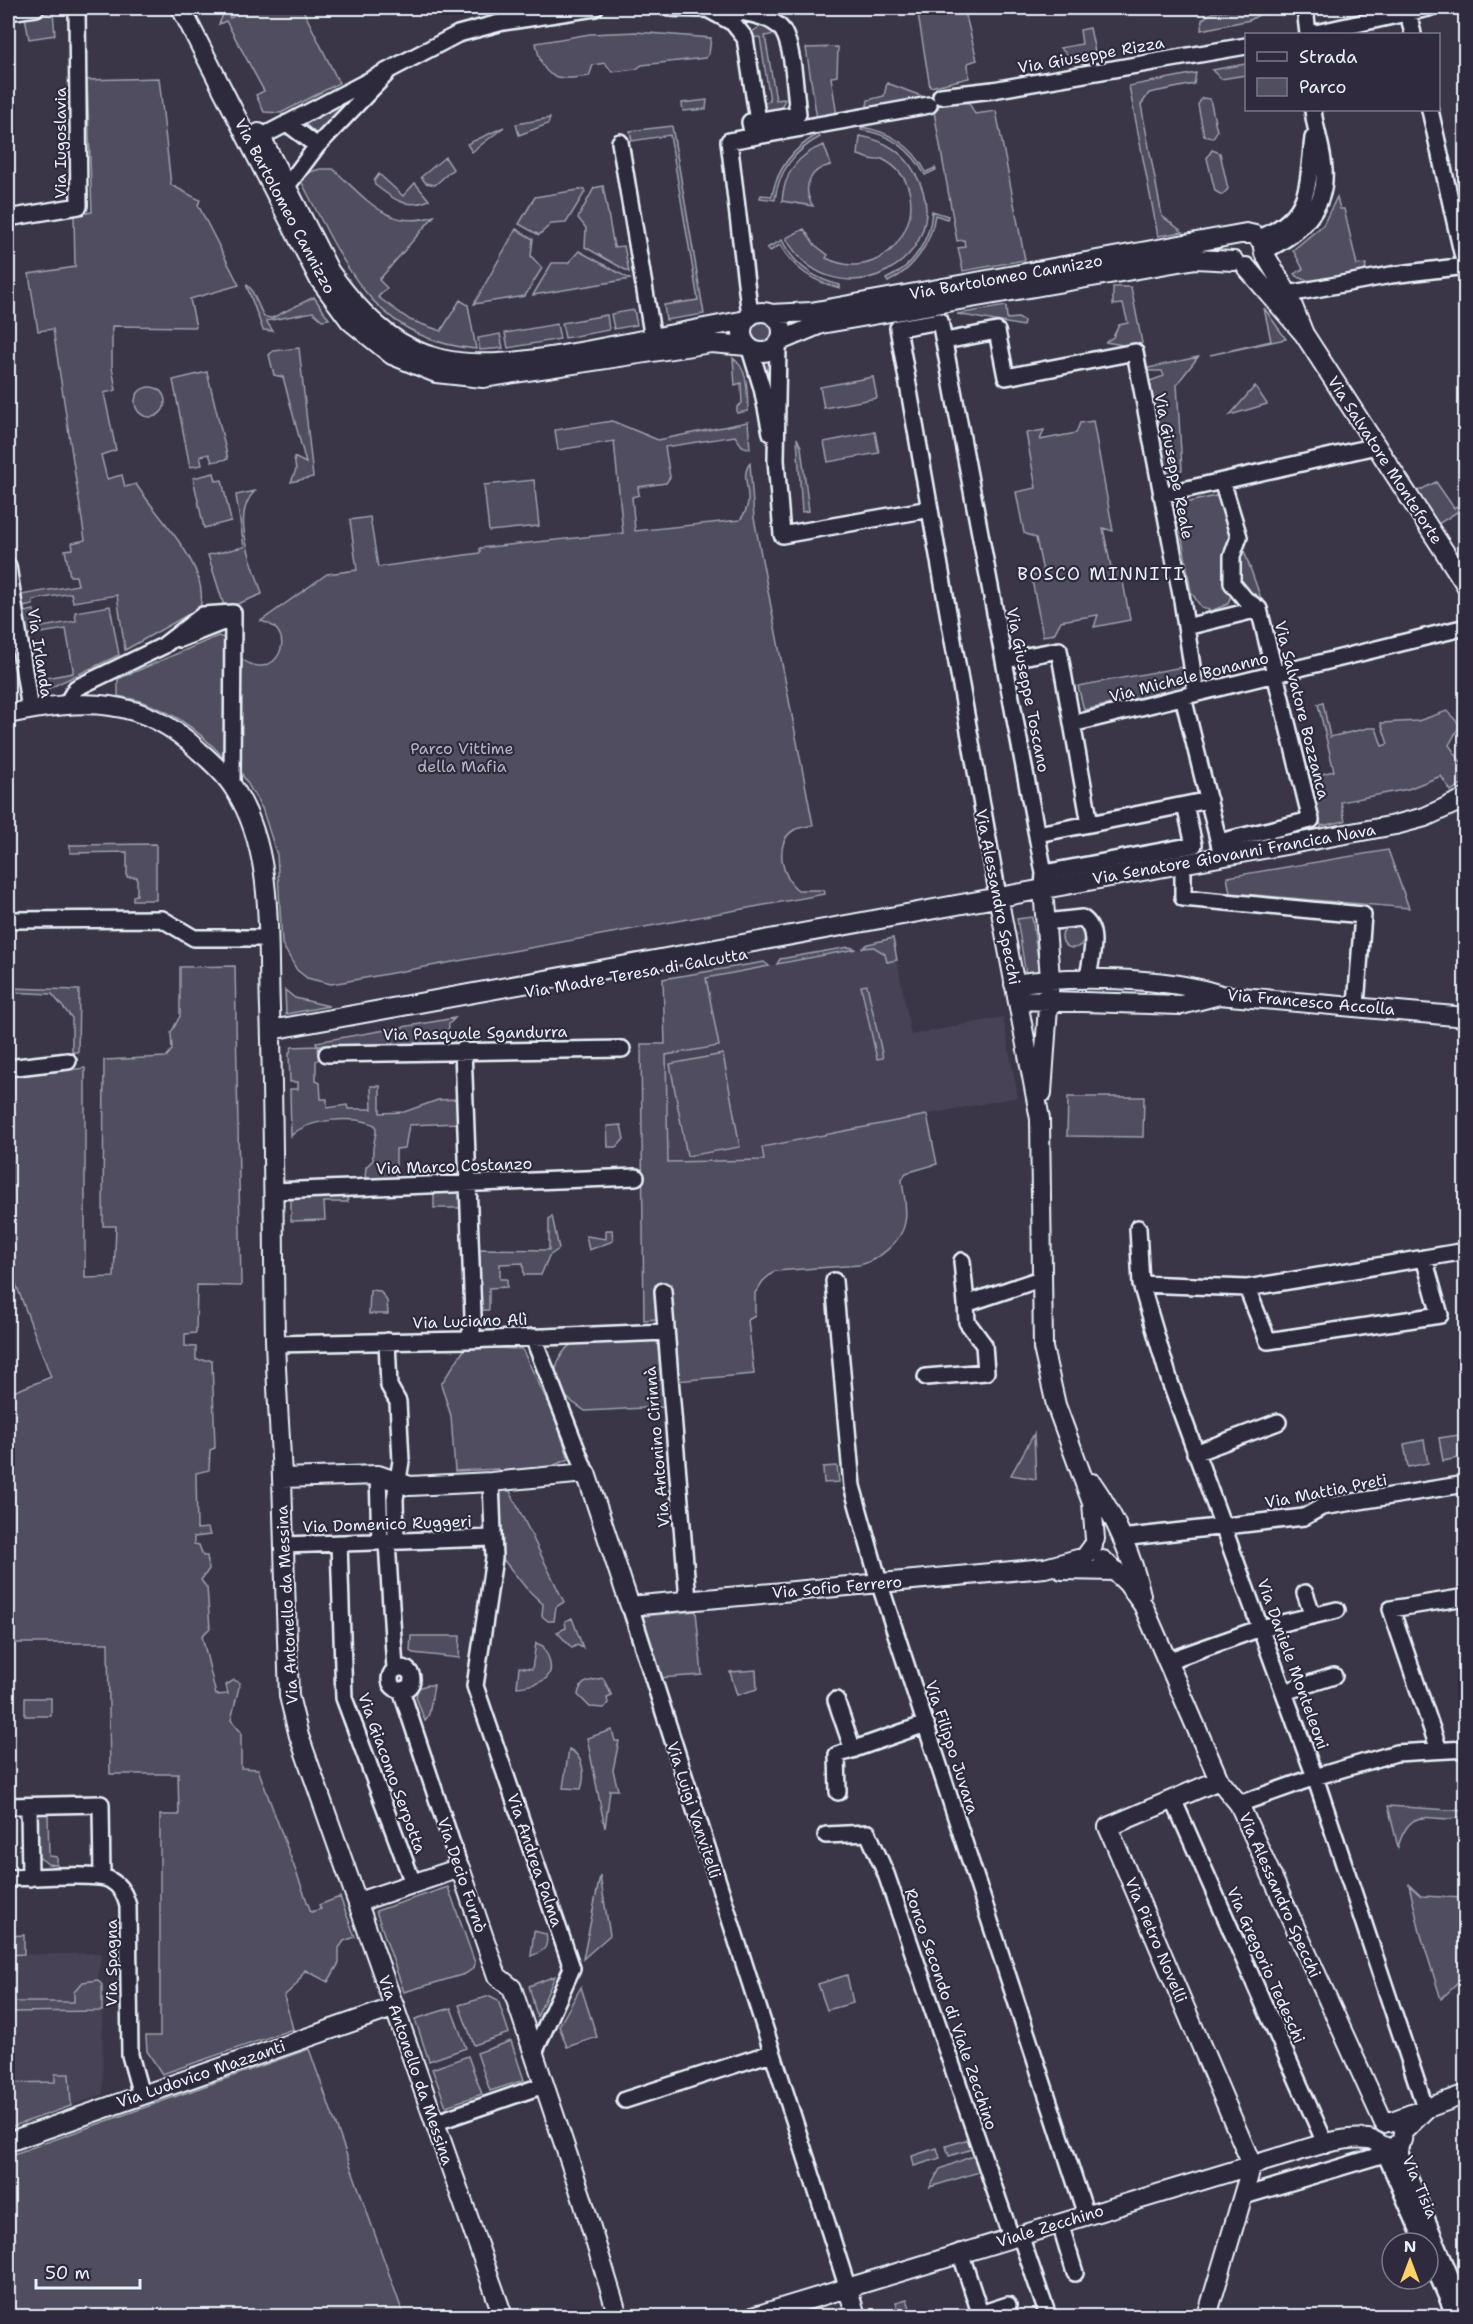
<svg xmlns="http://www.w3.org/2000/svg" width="1473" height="2324" font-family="'Shantell Sans',sans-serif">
	<rect width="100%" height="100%" fill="#3a3648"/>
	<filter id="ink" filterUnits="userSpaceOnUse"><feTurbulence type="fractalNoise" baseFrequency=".0167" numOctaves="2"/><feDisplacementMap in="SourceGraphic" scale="12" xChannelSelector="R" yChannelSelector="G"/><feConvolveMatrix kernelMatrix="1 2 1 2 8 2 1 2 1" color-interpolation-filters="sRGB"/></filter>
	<g filter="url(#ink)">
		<path fill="#464354" d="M893,938L911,1035L1003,1017L1018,1097L810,1137L812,1159L667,1162L663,979L764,962L770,966L777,964L780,959L849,947L859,949L868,944Z
			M101,1953L98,1979L102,1985L103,2094L8,2128V1955Z"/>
		<path fill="#504e5f" stroke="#9ca0ac" stroke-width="1.5" d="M249,8H302L339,83L281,113L264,112L256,95L264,91L226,21L219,24L225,10L230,18Z
			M917,8H964L977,60L968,63L969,78L930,87Z
			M1244,8H1271L1250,20L1201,30L1202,20L1211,13Z
			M53,12L55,35L29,39L25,17Z
			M761,26L772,29L775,34L765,36L776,100L785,99L780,111L768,112L761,103L770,101L760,37L751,38L752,32Z
			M1090,28L1095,52L1070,57L1060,48L1082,44L1080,30Z
			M636,32L711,38L709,54L705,58L642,65L636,69L612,72L605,63L593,65L589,76C554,81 542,79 536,43L590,34Z
			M838,47L837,76L831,77L837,116L817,119L806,48Z
			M1246,64V75L1221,79L1212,70Z
			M1196,73L1194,84L1149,93L1141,105L1162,216L1183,232L1158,236L1129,86Z
			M159,78L171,185L200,200L198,205L239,285L190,299L196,327L112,326V367L116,390L104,393L116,450L101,455L107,479L122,475L125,487L136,484C157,518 211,566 200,608L125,650L117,595L73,602L71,593L33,600V605L23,607L21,595L78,585L76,576H70L65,550L73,549L72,543L85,540L53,329L38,331L29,274L75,267L74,215L92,212L87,80Z
			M887,83L932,100L866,111L868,100L884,96Z
			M350,96L354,98L317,136L305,123Z
			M1202,98L1210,99L1217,131L1213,138L1204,136L1198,105Z
			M707,100L706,109L683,111L682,103Z
			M960,101L969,103L975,114L996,111L1025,260L963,271L958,248L965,247L964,240L957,241L933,106Z
			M550,118L548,124L519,135L516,124Z
			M672,126L704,314L666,320L664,305L698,300L670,135L632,141L630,131Z
			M504,127L472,152L467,144Z
			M861,127C889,131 913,146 926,172L935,168L936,170L925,175C911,149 890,134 861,130Z
			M818,134L820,137C795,150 778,172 775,200L760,198L761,195L772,196C777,168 794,148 818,134Z
			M860,136C883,140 903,151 915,173C964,257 835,328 786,238L804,229L815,245L828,255L826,258C895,292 945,190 882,159C880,158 878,160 876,160C872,160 862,156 858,155Z
			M824,145L831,165C810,169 801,187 813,206L782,201C784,174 798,154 824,145Z
			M1212,150L1220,153L1228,189L1222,195L1215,191L1207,158Z
			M445,157L453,169L435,185L426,183L421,177Z
			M320,169H333C364,196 388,232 434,216L379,280L387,288L378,297L410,320L441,331L460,300L468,305L476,349C372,340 344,262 301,181L310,172Z
			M379,174L403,196L415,183L429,200C406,210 393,199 375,185L374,181Z
			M603,186L614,247L624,246L629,272L585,247L586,228L578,218L594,188Z
			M584,189L585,192L566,223L551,224L539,235L519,224L535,197Z
			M1337,197L1340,209H1344L1357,265L1366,264L1365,271C1347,274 1309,289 1294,274L1303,269L1293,250L1323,225Z
			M932,211L948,216L947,219L935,215C931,244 914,269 888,282L886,279C913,267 930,241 932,211Z
			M516,229L533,239L531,256L542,268L525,296L474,304Z
			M782,240C794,265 814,279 840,285V288C813,282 794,269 780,245L770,251L767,248Z
			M579,251L630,279L533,295L552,263H568Z
			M246,284L251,289L264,317L272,318L314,297L329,319L322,320L313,312L266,321L273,331L263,330Z
			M1113,287H1131L1142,343L1134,347L1106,342L1113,337L1119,325L1128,323L1123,304L1113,305Z
			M1006,306L1007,319L1018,318L1024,321L1023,326L957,314Z
			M1264,308L1286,339L1210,355L1271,341Z
			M634,310L637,325L614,329L611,314Z
			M607,315L609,330L565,338L562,323Z
			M751 332a11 11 0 1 1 22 0a11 11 0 1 1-22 0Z
			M557,324L560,339L508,348L505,333Z
			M500,334L503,348L480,350L478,338Z
			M299,348L313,477L291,482L296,470L294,457L306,463L283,377L274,375L269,355L273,351Z
			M1198,357L1177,384L1182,470L1164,474L1150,381L1164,376L1162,371H1148V368Z
			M733,358C749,370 747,392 748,411L737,413V407L742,403L741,383L735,385Z
			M207,372L228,459L212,462L209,454L200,456L202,465L190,467L173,380Z
			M873,377L877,398L824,408L820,387Z
			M1255,386L1267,404L1230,415Z
			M135 402a15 15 0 1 1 30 0a15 15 0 1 1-30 0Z
			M612,421L658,440L748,422L750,449L742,446L735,436L665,447L670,477L666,483L638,487L639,495L632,497L635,531L740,520C759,496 737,480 750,463L754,518L813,825C807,827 799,827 794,830C773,842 782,879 798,890H824L825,894L343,982L331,984L307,978L297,970L282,944L277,855L262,808L239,769L242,659C275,685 302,631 261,621L327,574L357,570L350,520L370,517L378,567L480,553V548L623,533L614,441L558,450L555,430Z
			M1093,421L1113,531L1103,528L1111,567L1121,571L1130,620L1094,627L1098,615L1061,621L1054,634L1043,636L1031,575L1044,577L1036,538L1024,533L1016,492L1036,488L1026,433L1044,430L1040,440L1076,433L1080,423Z
			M875,432L879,453L828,462L824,442Z
			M797,438L801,447L809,511L802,512Z
			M214,473L216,481L222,480L231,521L204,528L193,478Z
			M534,480L539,526L489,531L484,485Z
			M1436,482L1454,508L1465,501V507L1435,526L1416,492Z
			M255,491C229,516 254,564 262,594L225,609L208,555L244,547L236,495Z
			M1220,495L1232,530L1231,595L1228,604L1211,611L1201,607L1191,592L1177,508L1181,504Z
			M1242,545L1263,604L1235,581L1239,547Z
			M110,606L119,655L37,694L34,680L73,673V669L66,629L28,635L24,612L34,610L37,628L76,621L75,612Z
			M218,636L224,638V643L226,760C196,727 163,703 118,696V679Z
			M37,644L43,674L34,676L29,646Z
			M1182,667L1186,687L1084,710L1078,686Z
			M1323,703L1330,737L1368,728H1376L1382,746L1388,744L1381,723L1418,721L1447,711L1460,725L1449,745L1465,768V782L1451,791L1441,776L1408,789L1341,802L1345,821L1321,826L1310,777L1334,771L1318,704Z
			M156,844V900H133V896L137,895V877H127V852L70,853V845Z
			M1388,850L1409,908L1230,893L1227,877Z
			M1032,917L1040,974L1026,975L1017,919Z
			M1062 937a11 11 0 1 1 22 0a11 11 0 1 1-22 0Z
			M893,938L897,960L887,962L885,954L874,947L863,948L868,944Z
			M849,947L856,949L777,964L780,959Z
			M764,962L769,966L706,978L719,1046L666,1055L668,1162L764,1160L762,1147L927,1115L937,1164L906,1173L902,1180C903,1192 908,1209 905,1222C902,1242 878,1260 860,1265L775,1271L763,1281L755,1293V1316L748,1320L754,1374L676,1381L671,1284L655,1285L658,1319L644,1320L641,1044H665L663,979Z
			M235,966L241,1286L197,1285L196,1333L185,1334V1346L196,1347V1360H212L215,1448L210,1450L209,1470L196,1473L197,1529L208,1528L210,1535L194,1537V1544L199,1545L203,1556H207L209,1569L201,1580L207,1588L210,1628L202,1636L216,1695L228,1694L226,1685L234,1680L240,1683L231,1720L241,1732V1768L258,1769L311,1912L321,1909L319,1905L340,1897L355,1937L344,1941L339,1948V1963L328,1982L305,1970L296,1985L284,1996L293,2029L162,2074L147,2051L146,2036H160V1815H179L178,1774H110L108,1643H8V1486L11,1484L8,1475V1394L51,1377L8,1263V1077L85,1068V1278L114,1277L116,1226H103L104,1060L166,1057L172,1050L171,1033L180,1016V967Z
			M867,985L883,1058L877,1059L861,986Z
			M8,988L79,990L78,1052H72V1018L52,994L8,992Z
			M285,990L295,998L329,1006L286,1014Z
			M455,1018L449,1024L448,1034L457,1044L318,1046L320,1058L316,1061V1081L320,1083L321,1099H327V1108L347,1105L348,1109H372L371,1086H380V1113L404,1112L438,1100L457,1099L458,1123L409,1125L405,1148L396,1149V1179H365L366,1167L373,1160C371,1143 377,1140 376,1126C357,1114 307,1119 291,1136L290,1089H298V1082H290L289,1054L292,1047L317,1046L316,1042Z
			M723,1054L740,1147L687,1156L670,1064Z
			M1068,1097H1144L1143,1137L1067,1136Z
			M621,1125L624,1139L617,1147H608L607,1126Z
			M460,1190L461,1208H434V1191Z
			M347,1194L348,1202H324L325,1220L291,1221V1195Z
			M552,1216L559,1249L549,1256L541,1275H524L523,1263L500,1264V1279H507V1287L489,1288V1310H482L479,1249L549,1250V1219Z
			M606,1230H612L613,1241L589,1250L586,1236L606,1239Z
			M370,1290L380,1291L387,1301L388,1314H369Z
			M657,1339L664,1407L585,1411C577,1405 564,1398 559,1389C549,1372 561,1348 578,1340Z
			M466,1347L522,1349L554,1415L569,1459L547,1468L500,1474L498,1469L455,1471L451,1416L441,1384Z
			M1034,1434L1036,1479L1011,1475Z
			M1459,1435L1463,1457L1443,1461L1439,1438Z
			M1424,1440L1428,1463L1408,1467L1404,1444Z
			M837,1466L839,1482L824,1483L823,1467Z
			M508,1487L564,1602L556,1607L554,1621H548L542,1616L543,1604L526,1588L502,1558L499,1492Z
			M696,1611L702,1675L658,1678L641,1622L643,1616Z
			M572,1618L583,1648L577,1645L572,1648L557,1632L566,1628L565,1621Z
			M411,1636H460L459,1658L413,1653L410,1651Z
			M536,1643L543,1646C560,1676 547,1684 517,1687L519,1667L532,1669Z
			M756,1670L757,1689L737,1695L730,1672Z
			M603,1678L612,1696L607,1698L608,1703L604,1708L590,1707L578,1695C580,1680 591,1681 603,1678Z
			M427,1685H434L429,1714L425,1721L416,1697L418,1688Z
			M25,1698H51V1716H25Z
			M612,1730L615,1741H619L613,1770L618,1790H610L605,1828L587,1738Z
			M569,1749C583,1755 586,1775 581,1789L563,1788Z
			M1388,1806L1465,1811V1816C1435,1827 1412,1799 1398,1847Z
			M35,1813L48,1814L49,1856L57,1857V1865L48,1864L36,1855Z
			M600,1876L610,1935L583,1959Z
			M1409,1885L1421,1896L1465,1898V1982L1458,1983L1441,1999L1420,1932Z
			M448,1887L475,1963L474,1968L465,1974L404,1992L376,1911Z
			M8,1931V1936L24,1935V1954L8,1955Z
			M534,1931L546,1934C549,1948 544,1951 531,1956Z
			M847,1975L853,2003L827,2010L818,1984Z
			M555,1976L537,2017L529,1986Z
			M98,1980L102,1985V2011L8,2012V1998H13L14,2002H74V1992L83,1982Z
			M581,1987L597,2037L567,2047L559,2026Z
			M490,1996L498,2000L509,2033L474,2045L459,2005Z
			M451,2008L466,2048L429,2061L415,2019Z
			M511,2041L524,2080L490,2091L477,2053Z
			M309,2049L404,2316H8V2156Z
			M468,2056L482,2094L446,2106L432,2069Z
			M55,2074H69L71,2106L8,2128V2083L55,2082Z
			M969,2139L972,2149L949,2156L946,2146Z
			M937,2148L940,2158L914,2166L912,2156Z
			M970,2157H974L979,2172L930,2187L940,2169Z
			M907,2299L911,2311L917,2309L919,2316H901L896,2302Z"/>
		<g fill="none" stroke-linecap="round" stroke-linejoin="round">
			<g stroke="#e8f1f8" stroke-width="20">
				<path id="minor" d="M671,8C698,10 767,6 783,31C794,50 795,92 798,114L750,122L753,137
					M1305,8L1308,34
					M709,10L733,23L745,38L758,121
					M8,12L36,8
					M1408,12L1413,34
					M1311,34L1429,8
					M941,96L993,90L1246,46
					M1430,110L1465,266
					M287,123L317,146
					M261,137L458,34L503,22L595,8
					M620,142L653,339
					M287,186L317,146L386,74
					M8,218L79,206L77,8
					M1259,238C1312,217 1307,187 1313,138
					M1264,251C1297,235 1327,210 1324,170C1323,149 1315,130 1313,110
					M1280,299L1288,294L1391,275L1466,266
					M750,316L729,141L929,105
					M945,341L997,331L1006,377L1135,352L1182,600L1196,693
					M778,345L776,460L782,535L930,509
					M750,349L762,388L771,433
					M1161,495L1376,446
					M8,566L30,710
					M1186,627L1259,609
					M180,639L233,618
					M1005,660L1059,650L1090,824L1037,834
					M1183,697L1221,851
					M67,703L76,688L163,646L203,615L233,613L232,785
					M1072,724L1466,627
					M1090,824L1209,800
					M1219,842L1311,820L1259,609L1245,599L1232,583V556L1239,537L1222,481
					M1044,873L1194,845L1185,805
					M1183,874V898L1363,915L1356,1005
					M998,896L898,328L940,321L1044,873L1043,889
					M8,920L162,919L194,938H267
					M1045,922L1082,918C1101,930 1090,959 1088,979
					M463,1050L473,1316L472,1330L467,1340
					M327,1054L622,1049
					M8,1068L68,1061
					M273,1191L636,1177
					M1138,1228L1141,1284L1170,1382L1315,1777L1426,2110
					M962,1261L966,1304
					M834,1281L852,1486L879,1582L1086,2215
					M1141,1284L1247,1288L1466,1251
					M1247,1288L1268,1341L1440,1315L1424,1258
					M663,1291L688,1600
					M533,1337L586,1473
					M387,1341L389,1386L398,1402L401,1461L395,1499L396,1541
					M275,1344L467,1340L666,1332
					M926,1377L986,1372L984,1345L967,1322L966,1304L1043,1278
					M1195,1453L1278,1422
					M378,1475L380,1542
					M491,1482L494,1558L475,1686L572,1968L534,2053
					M1121,1538L1304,1517L1322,1507L1466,1484
					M387,1542L395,1669
					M339,1543L344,1698L413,1883
					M283,1545L492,1538
					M1305,1593L1313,1616
					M630,1606L847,2286
					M1167,1661L1261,1628L1337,1610
					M390 1679a11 11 0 1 1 22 0a11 11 0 1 1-22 0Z
					M401,1690L460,1868
					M1284,1692L1334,1676
					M836,1700L853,1750
					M1439,1750L1391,1609L1466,1597
					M838,1792L837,1755L926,1724
					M1173,1799L1326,2145
					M1239,1804L1315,1777L1396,1753L1466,1749
					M8,1806L101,1804L102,1877
					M29,1806L30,1878
					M826,1835L868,1833L886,1874L1011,2237
					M8,1878C27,1878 97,1872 110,1880C121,1886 125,1895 128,1906L130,2055L141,2095
					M625,2100L771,2053
					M434,2123L544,2085
					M1400,2144V2153L1407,2172L1466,2314
					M1382,2146L1424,2243
					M1244,2196L1378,2156L1393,2148
					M1060,2223L1075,2273
					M1020,2235L1048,2316
					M960,2252L981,2316
					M1428,2253L1455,2316
					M980,2314L1008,2305"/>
			</g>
			<g stroke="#e8f1f8" stroke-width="22">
				<path id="tertiary" d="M181,8L319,279L350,321L392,355L436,373L483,378L711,343L747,346
					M259,133L330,272C406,378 466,372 585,351C639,341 692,330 746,320
					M1246,267L1304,334L1466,585
					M742 332a20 20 0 1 1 40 0a20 20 0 1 1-40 0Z
					M770,314L811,312L1246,233L1255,235L1262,242L1264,253L1288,294L1304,334
					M780,341L821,324L1196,259L1234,261
					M8,714C81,699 142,695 199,751C212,762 226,775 235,790C275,852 267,937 270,1008C274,1117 273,1227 275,1337C276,1384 280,1431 282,1478C284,1551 286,1623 289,1696L299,1736L503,2316
					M998,896L1040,1119L1043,1348L1056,1405L1092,1503L1095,1539
					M1014,984C1070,975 1164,977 1218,994
					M1018,1000L1181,1005L1219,995L1466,1017
					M271,1030L1395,825L1425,817L1466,798
					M1042,1093L1050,978L1043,889
					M282,1478L378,1475L410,1486L491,1482L586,1473L630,1606L1045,1568L1085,1557L1093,1546
					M1092,1483C1114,1514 1133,1558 1141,1595
					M1103,1560L1127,1583L1143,1605L1219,1780L1239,1804L1384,2123
					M1062,1570L1116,1571
					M1219,1780L1108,1827L1252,2165
					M358,1902L460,1868L497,1976L512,1988L582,2198L618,2316
					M1389,2122L1466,2094
					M8,2142L395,2007
					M847,2286L856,2316
					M755,2316L1276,2158C1305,2150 1337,2136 1368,2139C1378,2140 1382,2149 1393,2148L1402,2140L1403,2132L1425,2110
					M1207,2316L1252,2165"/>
			</g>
			<use href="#minor" stroke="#2f2a3d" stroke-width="15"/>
			<use href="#tertiary" stroke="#2f2a3d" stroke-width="18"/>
		</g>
	</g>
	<g text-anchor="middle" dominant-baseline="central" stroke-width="4.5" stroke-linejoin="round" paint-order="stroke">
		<g font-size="16" fill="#e8f1f8" stroke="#2f2a3d">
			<text transform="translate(1091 55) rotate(-10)">Via Giuseppe Rizza</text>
			<text transform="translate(60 143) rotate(-90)">Via Iugoslavia</text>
			<text transform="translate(285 206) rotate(62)">Via Bartolomeo Cannizzo</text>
			<text transform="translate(1006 277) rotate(-10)">Via Bartolomeo Cannizzo</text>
			<text transform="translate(1385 460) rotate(57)">Via Salvatore Monteforte</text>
			<text transform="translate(1174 466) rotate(79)">Via Giuseppe Reale</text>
			<text transform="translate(40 653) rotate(81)">Via Irlanda</text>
			<text transform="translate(1189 677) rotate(-14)">Via Michele Bonanno</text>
			<text transform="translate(1028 690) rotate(79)">Via Giuseppe Toscano</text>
			<text transform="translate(1302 710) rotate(76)">Via Salvatore Bozzanca</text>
			<text transform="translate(1234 854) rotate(-10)">Via Senatore Giovanni Francica Nava</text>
			<text transform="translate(998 897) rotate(79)">Via Alessandro Specchi</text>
			<text transform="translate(636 973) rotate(-10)">Via Madre Teresa di Calcutta</text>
			<text transform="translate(1311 1002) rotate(5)">Via Francesco Accolla</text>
			<text transform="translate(475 1033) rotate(-1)">Via Pasquale Sgandurra</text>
			<text transform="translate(454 1166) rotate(-2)">Via Marco Costanzo</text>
			<text transform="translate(470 1321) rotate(-2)">Via Luciano Alì</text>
			<text transform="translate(657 1447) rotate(-95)">Via Antonino Cirinnà</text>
			<text transform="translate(1326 1491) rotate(-11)">Via Mattia Preti</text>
			<text transform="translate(387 1524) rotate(-2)">Via Domenico Ruggeri</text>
			<text transform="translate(837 1587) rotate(-5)">Via Sofio Ferrero</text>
			<text transform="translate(287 1605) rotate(-93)">Via Antonello da Messina</text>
			<text transform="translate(1293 1664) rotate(70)">Via Daniele Monteleoni</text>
			<text transform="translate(952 1747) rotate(72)">Via Filippo Juvara</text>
			<text transform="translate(392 1773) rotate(70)">Via Giacomo Serpotta</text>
			<text transform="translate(694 1810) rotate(72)">Via Luigi Vanvitelli</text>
			<text transform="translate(535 1860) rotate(71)">Via Andrea Palma</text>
			<text transform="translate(462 1875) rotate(71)">Via Decio Furnò</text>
			<text transform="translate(1280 1895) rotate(66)">Via Alessandro Specchi</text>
			<text transform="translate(1156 1940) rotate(67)">Via Pietro Novelli</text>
			<text transform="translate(111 1963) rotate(-90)">Via Spagna</text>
			<text transform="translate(1266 1965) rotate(66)">Via Gregorio Tedeschi</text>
			<text transform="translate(951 2009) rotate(71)">Ronco Secondo di Viale Zecchino</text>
			<text transform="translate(416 2070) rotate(71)">Via Antonello da Messina</text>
			<text transform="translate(201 2074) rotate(-19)">Via Ludovico Mazzanti</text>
			<text transform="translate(1420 2187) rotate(67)">Via Tisia</text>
			<text transform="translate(1050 2226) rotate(-17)">Viale Zecchino</text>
		</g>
		<g font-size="16" fill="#b3b8c2" stroke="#2f2a3d">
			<text x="462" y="748">Parco Vittime<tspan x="462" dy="18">della Mafia</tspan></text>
		</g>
		<g font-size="18" letter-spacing="1.5" fill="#e8f1f8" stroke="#2f2a3d">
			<text x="1101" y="574">BOSCO MINNITI</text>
		</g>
	</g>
	<rect width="1473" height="2324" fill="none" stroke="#2f2a3d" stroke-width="30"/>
	<rect x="15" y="15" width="1443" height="2294" fill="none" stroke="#e8f1f8" stroke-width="2" filter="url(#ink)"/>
	<rect x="1245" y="33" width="195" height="78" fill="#2f2a3d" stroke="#797a88" stroke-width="1.5"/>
	<rect x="1257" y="52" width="30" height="9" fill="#2f2a3d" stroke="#797a88" stroke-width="1.5"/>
	<text x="1299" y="63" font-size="18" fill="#e8f1f8">Strada</text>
	<rect x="1257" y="78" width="30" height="18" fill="#504e5f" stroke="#797a88" stroke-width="1.5"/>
	<text x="1299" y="93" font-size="18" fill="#e8f1f8">Parco</text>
	<g transform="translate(1410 2261)"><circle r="28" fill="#2f2a3d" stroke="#797a88" stroke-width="1.5"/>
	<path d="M0-4.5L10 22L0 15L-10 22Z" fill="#ffd166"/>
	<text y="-9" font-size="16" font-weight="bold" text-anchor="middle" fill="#e8f1f8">N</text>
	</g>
	<path d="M36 2279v9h104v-9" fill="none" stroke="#e8f1f8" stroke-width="3"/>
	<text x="45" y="2279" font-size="18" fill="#e8f1f8" stroke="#2f2a3d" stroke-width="4.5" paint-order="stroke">50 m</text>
</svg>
